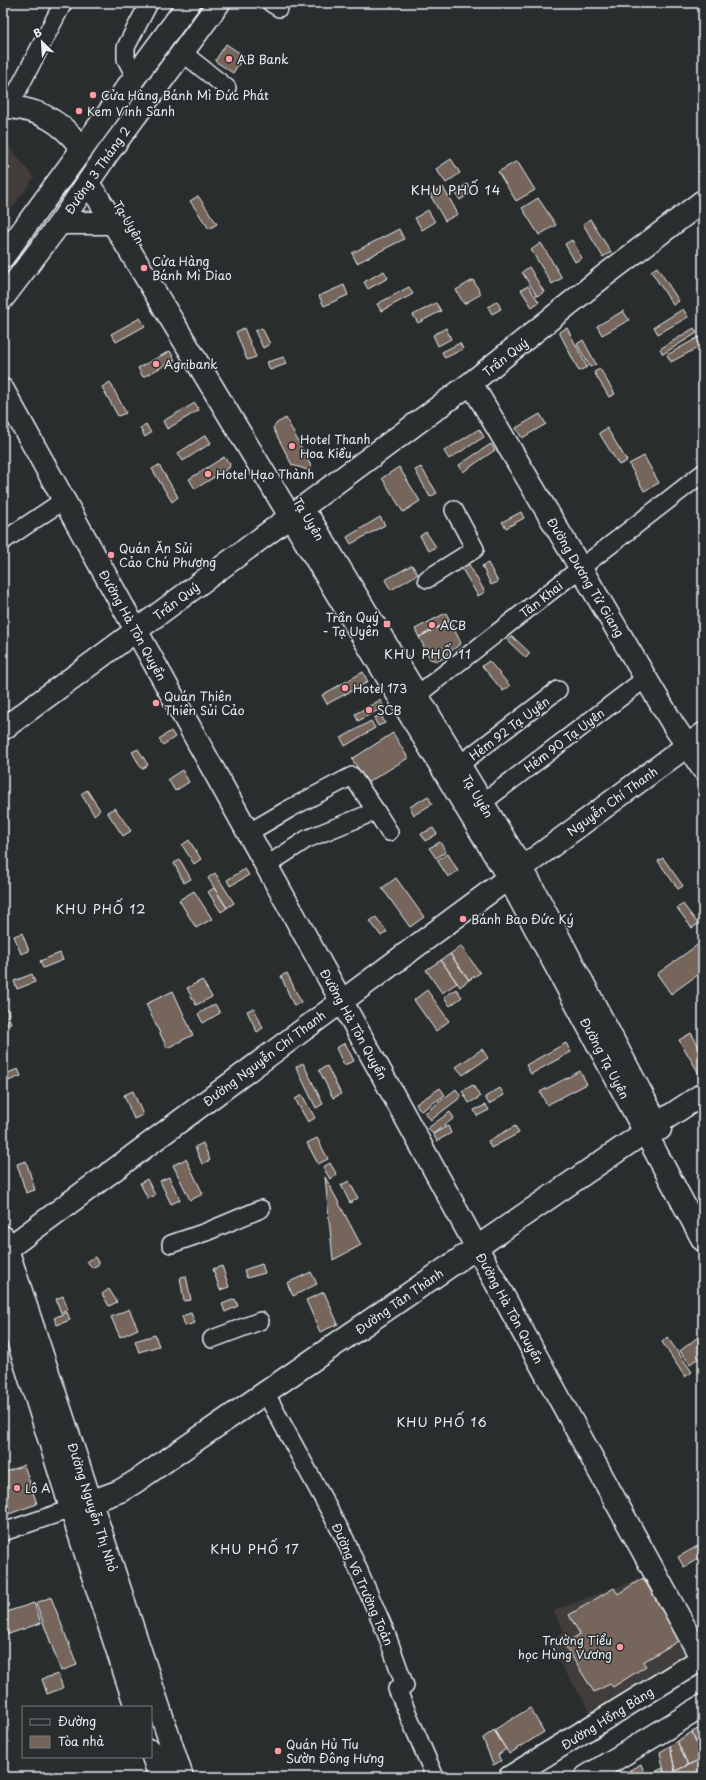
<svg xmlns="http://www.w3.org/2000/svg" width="706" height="1780" font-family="'Playpen Sans',sans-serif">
	<rect width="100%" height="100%" fill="#2a2d2e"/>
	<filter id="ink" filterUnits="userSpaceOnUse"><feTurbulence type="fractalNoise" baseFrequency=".025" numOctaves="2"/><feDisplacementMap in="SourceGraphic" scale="8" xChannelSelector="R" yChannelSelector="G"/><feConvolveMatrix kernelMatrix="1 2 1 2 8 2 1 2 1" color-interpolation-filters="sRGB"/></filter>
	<g filter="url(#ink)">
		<path fill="#403e3b" d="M3,141L7,143L34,178L3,220Z
			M647,1577L692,1650L591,1712L547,1643L564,1631L553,1611L594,1595Z"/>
		<path fill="#74655a" stroke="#e8f1f8" d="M226,44L244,56L233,73L215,61Z
			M451,159L460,173L446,183L436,169Z
			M517,161L535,190L516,201L498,172Z
			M3,163L10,168L3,177Z
			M467,184L472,192L460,200L455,192Z
			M443,187L458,214L445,221L430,195Z
			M198,196L217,224L209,229L190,201Z
			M538,198L556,225L539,235L522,208Z
			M428,210L435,222L422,230L415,218Z
			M590,219L611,252L603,257L583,224Z
			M399,229L404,239L357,263L352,253Z
			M572,240L582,258L575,262L565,244Z
			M541,243L562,278L552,284L531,250Z
			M529,267L544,292L537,296L522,272Z
			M657,267L679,301L673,305L651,271Z
			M384,271L388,278L368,289L364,282Z
			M473,280L481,294L464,304L456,290Z
			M344,285L348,295L324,306L319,296Z
			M528,286L539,302L532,307L521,290Z
			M409,287L413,294L381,311L377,304Z
			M497,301L501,309L492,314L488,307Z
			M436,303L441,311L418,323L413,315Z
			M683,309L688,317L658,334L654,327Z
			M623,311L629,320L602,335L597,326Z
			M140,318L145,326L116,342L111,334Z
			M244,328L256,357L247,360L236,332Z
			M262,328L270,344L263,348L255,331Z
			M446,328L451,339L438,346L433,335Z
			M567,328L587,367L579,371L559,332Z
			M694,328L697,333L663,354L660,349Z
			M701,336L703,345L671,362L667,355Z
			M583,340L596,364L590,367L577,344Z
			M460,343L463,349L445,358L442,352Z
			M170,351L175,360L143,377L138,368Z
			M284,357L286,364L270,370L267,362Z
			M600,369L615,394L609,397L594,372Z
			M110,382L126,413L118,416L102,387Z
			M195,403L199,410L167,429L163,421Z
			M540,414L546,424L522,438L516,428Z
			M286,418L312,468L308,470L292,465L273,428L277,423Z
			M146,424L151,433L145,437L140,428Z
			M607,428L627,461L619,465L599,433Z
			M479,429L484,437L449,459L444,451Z
			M206,435L211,443L183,461L178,453Z
			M491,444L495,450L463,472L459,465Z
			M644,456L659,483L644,491L629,464Z
			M224,457L230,464L229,468L195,489L189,479Z
			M159,465L178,497L172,502L152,469Z
			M399,467L420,501L403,512L382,478Z
			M421,467L437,493L430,497L415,470Z
			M521,512L524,518L506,528L502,522Z
			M380,517L385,525L351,544L347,537Z
			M426,532L436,547L429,551L420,536Z
			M468,563L485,592L478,596L461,567Z
			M488,563L498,582L491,585L482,566Z
			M412,565L418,574L391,590L385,580Z
			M446,613L450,621L419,637L415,629Z
			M450,621L461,643L442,659L438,661L430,659L419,637Z
			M512,636L530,653L526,658L508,641Z
			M489,661L510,686L503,691L482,666Z
			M363,672L368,682L327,704L322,695Z
			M380,700L384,707L358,721L355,714Z
			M381,715L385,723L378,726L374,718Z
			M371,721L375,728L345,746L341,738Z
			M171,731L175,737L163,745L159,739Z
			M393,733L408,758L367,783L352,759Z
			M138,749L148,765L142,769L132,752Z
			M182,770L189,782L175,791L168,779Z
			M87,790L100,810L94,815L81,794Z
			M428,796L432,804L414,815L410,807Z
			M115,808L131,831L123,836L107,812Z
			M433,828L437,834L425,841L421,834Z
			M189,840L201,859L194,864L182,845Z
			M440,842L446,852L436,858L429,848Z
			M448,854L458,871L448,877L437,860Z
			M663,858L683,886L678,889L658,861Z
			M180,860L191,879L184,883L174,863Z
			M245,869L249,875L230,886L227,880Z
			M215,873L234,903L227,908L208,878Z
			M396,878L424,917L410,927L382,888Z
			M214,888L227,908L221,912L208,892Z
			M194,891L212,919L196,928L179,900Z
			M683,904L698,924L692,928L677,908Z
			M376,917L387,932L381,936L370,921Z
			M22,933L29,951L21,954L14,936Z
			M703,941V971L671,994L657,974Z
			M461,946L480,973L469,980L450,954Z
			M60,953L63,960L43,968L40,961Z
			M450,954L469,980L460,987L441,960Z
			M441,960L457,983L442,993L426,970Z
			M287,973L301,1002L294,1006L281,976Z
			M32,974L35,982L17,989L14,981Z
			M202,980L212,997L196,1005L187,988Z
			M456,989L462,997L450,1006L444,997Z
			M427,990L449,1021L436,1031L414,1000Z
			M173,991L193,1035L167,1048L146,1004Z
			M215,1004L220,1013L203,1023L198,1014Z
			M254,1008L263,1028L257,1032L247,1011Z
			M7,1009L10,1015L3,1018V1011Z
			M9,1018L11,1023L3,1027V1021Z
			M691,1033L703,1053V1073L700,1075L679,1040Z
			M345,1043L354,1061L344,1065L336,1048Z
			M566,1043L571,1052L531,1074L526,1065Z
			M482,1049L488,1058L463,1075L456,1067Z
			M303,1063L323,1104L316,1108L296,1067Z
			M327,1066L341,1094L333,1098L319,1070Z
			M18,1069L21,1076L3,1083V1075Z
			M580,1071L587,1084L547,1105L540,1092Z
			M473,1085L480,1097L469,1103L462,1091Z
			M440,1088L445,1095L421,1111L416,1104Z
			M500,1088L504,1095L489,1104L485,1097Z
			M456,1089L461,1097L431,1120L425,1113Z
			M133,1091L143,1115L134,1119L124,1095Z
			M302,1095L315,1118L308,1122L295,1099Z
			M486,1105L489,1110L477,1116L474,1110Z
			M703,1106V1117L698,1110Z
			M450,1112L454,1118L433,1134L428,1128Z
			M448,1126L451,1133L437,1141L433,1134Z
			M515,1126L519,1133L491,1148L488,1141Z
			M317,1138L328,1159L318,1164L307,1143Z
			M203,1143L210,1160L202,1164L195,1147Z
			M186,1159L203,1194L190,1200L173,1165Z
			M26,1161L35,1190L26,1193L17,1164Z
			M330,1163L337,1175L330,1179L323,1167Z
			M169,1177L180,1200L171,1204L160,1181Z
			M325,1177L361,1245L333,1260Z
			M147,1179L155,1195L148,1199L140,1183Z
			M349,1181L358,1198L350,1203L341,1185Z
			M95,1257L99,1264L92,1268L87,1261Z
			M262,1264L265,1273L247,1278L244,1270Z
			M222,1266L229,1287L220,1290L213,1269Z
			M311,1272L317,1284L293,1296L287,1283Z
			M186,1276L191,1300L184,1301L180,1277Z
			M109,1289L117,1302L109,1306L102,1294Z
			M324,1292L338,1324L320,1332L306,1300Z
			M63,1296L68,1310L61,1313L56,1299Z
			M235,1299L238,1306L225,1312L222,1304Z
			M129,1309L138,1329L120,1337L111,1317Z
			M67,1312L70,1320L57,1325L54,1318Z
			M191,1313L195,1323L185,1326L182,1316Z
			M703,1333V1355L690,1364L680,1351Z
			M155,1335L159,1346L139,1352L135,1341Z
			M667,1337L692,1372L685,1377L662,1342Z
			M24,1465L37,1504L3,1516V1473Z
			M703,1543V1556L684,1567L678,1557Z
			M643,1578L680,1640L643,1662L646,1666L613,1687L610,1684L594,1692L564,1644L580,1634L569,1615L614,1588L618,1594Z
			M51,1597L77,1665L61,1671L36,1603Z
			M34,1603L41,1623L3,1636V1613Z
			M58,1674L63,1688L47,1694L42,1679Z
			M530,1708L544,1732L509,1754L494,1730Z
			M702,1727H703V1758L692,1732Z
			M494,1730L506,1749L498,1755L501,1761L493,1765L483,1738Z
			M692,1732L703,1758L688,1765L677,1741Z
			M677,1741L688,1765L675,1771L670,1746Z
			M670,1746L675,1771L677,1777H665L660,1752Z
			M703,1758V1777H677L675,1771Z
			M641,1764L646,1777H633L630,1770Z
			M663,1768L665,1777H646V1776Z
			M630,1770L633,1777H619Z"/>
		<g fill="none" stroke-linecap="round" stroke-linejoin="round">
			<g stroke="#e8f1f8" stroke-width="20">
				<path id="street" d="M271,3L279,8
					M183,53L227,88
					M135,76L126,59V47L149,3
					M9,107L63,3
					M3,541L64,500
					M427,579L475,549L454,510
					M417,695L703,473
					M459,765L558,690
					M482,803L646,678
					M248,833L289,809L352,776L376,811
					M266,866L307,839L376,811L389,832
					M171,1244L206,1232L261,1209
					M212,1339L260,1321
					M265,1392L345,1539L386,1633L405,1686L397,1689L435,1777
					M3,1532L71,1509"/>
			</g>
			<g stroke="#e8f1f8" stroke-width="25">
				<path id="secondary" d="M3,105C11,108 19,108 27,110C50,115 69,131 82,149
					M88,184L98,198L508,877L703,1240
					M60,223H113
					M471,383L674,726L703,769
					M3,390L384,1078L702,1659
					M311,521L522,868L660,1129
					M3,729L471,383L604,276L703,201
					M3,1237L182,1777
					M3,1252L703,734
					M3,1293L77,1527L136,1707
					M71,1509L120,1491L135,1482L645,1132L703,1094
					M151,1751L160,1777"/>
			</g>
			<g stroke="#e8f1f8" stroke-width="25">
				<path id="primary" d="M3,257L189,3
					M3,298L60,223L108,153L219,3
					M510,1777L703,1658
					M586,1777L703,1706"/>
			</g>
			<use href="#street" stroke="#2a2d2e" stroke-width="17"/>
			<use href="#secondary" stroke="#2a2d2e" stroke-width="22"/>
			<use href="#primary" stroke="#2a2d2e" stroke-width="22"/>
		</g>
	</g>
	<g fill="#ff9aa2" stroke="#2a2d2e" stroke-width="1.5">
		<circle cx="229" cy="59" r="4"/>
		<circle cx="93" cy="95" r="4"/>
		<circle cx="79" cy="111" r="4"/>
		<circle cx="144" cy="268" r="4"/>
		<circle cx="156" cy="364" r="4"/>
		<circle cx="292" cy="446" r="4"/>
		<circle cx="208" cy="474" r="4"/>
		<circle cx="111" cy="555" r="4"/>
		<rect x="383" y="620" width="8" height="8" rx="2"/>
		<circle cx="432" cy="625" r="4"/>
		<circle cx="345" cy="688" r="4"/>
		<circle cx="156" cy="703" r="4"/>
		<circle cx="369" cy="710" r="4"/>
		<circle cx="463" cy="919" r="4"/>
		<circle cx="17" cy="1488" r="4"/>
		<circle cx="620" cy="1647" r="4"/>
		<circle cx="278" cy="1751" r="4"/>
	</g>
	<g text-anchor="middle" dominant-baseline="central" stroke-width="3" stroke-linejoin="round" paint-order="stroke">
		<g font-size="12" fill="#e8f1f8" stroke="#2a2d2e" text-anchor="start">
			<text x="237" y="59">AB Bank</text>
			<text x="101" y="95">Cửa Hàng Bánh Mì Đức Phát</text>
			<text x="87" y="111">Kem Vĩnh Sanh</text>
			<text x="152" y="261">Cửa Hàng<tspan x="152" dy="14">Bánh Mì Diao</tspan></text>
			<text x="164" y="364">Agribank</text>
			<text x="300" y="439">Hotel Thanh<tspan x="300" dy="14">Hoa Kiều</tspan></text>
			<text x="216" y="474">Hotel Hạo Thành</text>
			<text x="119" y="548">Quán Ăn Sủi<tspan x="119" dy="14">Cảo Chú Phương</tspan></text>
			<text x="379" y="617" text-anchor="end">Trần Quý<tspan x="379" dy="14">- Tạ Uyên</tspan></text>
			<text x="440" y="625">ACB</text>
			<text x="353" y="688">Hotel 173</text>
			<text x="164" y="696">Quán Thiên<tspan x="164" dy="14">Thiên Sủi Cảo</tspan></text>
			<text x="377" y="710">SCB</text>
			<text x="471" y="919">Bánh Bao Đức Ký</text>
			<text x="25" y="1488">Lô A</text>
			<text x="612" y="1640" text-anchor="end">Trường Tiểu<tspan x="612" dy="14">học Hùng Vương</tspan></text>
			<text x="286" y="1744">Quán Hủ Tíu<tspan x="286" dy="14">Sườn Đông Hưng</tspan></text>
		</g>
		<g font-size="12" fill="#e8f1f8" stroke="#2a2d2e">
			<text transform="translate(97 170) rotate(-55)">Đường 3 Tháng 2</text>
			<text transform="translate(129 222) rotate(59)">Tạ Uyên</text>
			<text transform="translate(505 357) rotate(-38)">Trần Quý</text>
			<text transform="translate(309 519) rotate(59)">Tạ Uyên</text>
			<text transform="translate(586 577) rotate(59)">Đường Dương Tử Giang</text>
			<text transform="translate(541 599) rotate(-38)">Tân Khai</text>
			<text transform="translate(176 601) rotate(-37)">Trần Quý</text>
			<text transform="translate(133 625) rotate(61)">Đường Hà Tôn Quyền</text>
			<text transform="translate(509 728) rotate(-37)">Hẻm 92 Tạ Uyên</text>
			<text transform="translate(564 740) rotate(-37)">Hẻm 90 Tạ Uyên</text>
			<text transform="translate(478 796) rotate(59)">Tạ Uyên</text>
			<text transform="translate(612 801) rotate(-36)">Nguyễn Chí Thanh</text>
			<text transform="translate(354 1024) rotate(61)">Đường Hà Tôn Quyền</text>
			<text transform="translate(264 1058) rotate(-37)">Đường Nguyễn Chí Thanh</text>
			<text transform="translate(605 1058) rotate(62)">Đường Tạ Uyên</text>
			<text transform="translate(399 1301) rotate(-35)">Đường Tân Thành</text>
			<text transform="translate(510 1308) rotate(61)">Đường Hà Tôn Quyền</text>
			<text transform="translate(93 1507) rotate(72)">Đường Nguyễn Thị Nhỏ</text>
			<text transform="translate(363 1584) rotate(66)">Đường Võ Trường Toản</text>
			<text transform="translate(607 1718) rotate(-32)">Đường Hồng Bàng</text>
		</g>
		<g font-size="13" letter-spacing="1" fill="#e8f1f8" stroke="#2a2d2e">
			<text x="456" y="189">KHU PHỐ 14</text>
			<text x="428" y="653">KHU PHỐ 11</text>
			<text x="101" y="908">KHU PHỐ 12</text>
			<text x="442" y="1421">KHU PHỐ 16</text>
			<text x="255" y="1548">KHU PHỐ 17</text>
		</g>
	</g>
	<rect width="706" height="1780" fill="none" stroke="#2a2d2e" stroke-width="16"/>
	<rect x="8" y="8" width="690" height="1764" fill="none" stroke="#e8f1f8" stroke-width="1.5" filter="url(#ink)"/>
	<rect x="22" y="1706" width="130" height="52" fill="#2a2d2e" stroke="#767b7f"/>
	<rect x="30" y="1719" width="20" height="6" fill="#2a2d2e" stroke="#767b7f"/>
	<text x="58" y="1726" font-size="12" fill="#e8f1f8">Đường</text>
	<rect x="30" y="1736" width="20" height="12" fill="#74655a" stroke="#767b7f"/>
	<text x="58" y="1746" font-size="12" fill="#e8f1f8">Tòa nhà</text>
	<g transform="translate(42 42) rotate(335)" stroke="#2a2d2e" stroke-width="3" paint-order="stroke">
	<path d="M0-3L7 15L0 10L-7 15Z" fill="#e8f1f8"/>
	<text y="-6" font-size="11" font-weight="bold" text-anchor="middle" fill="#e8f1f8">B</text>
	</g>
</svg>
